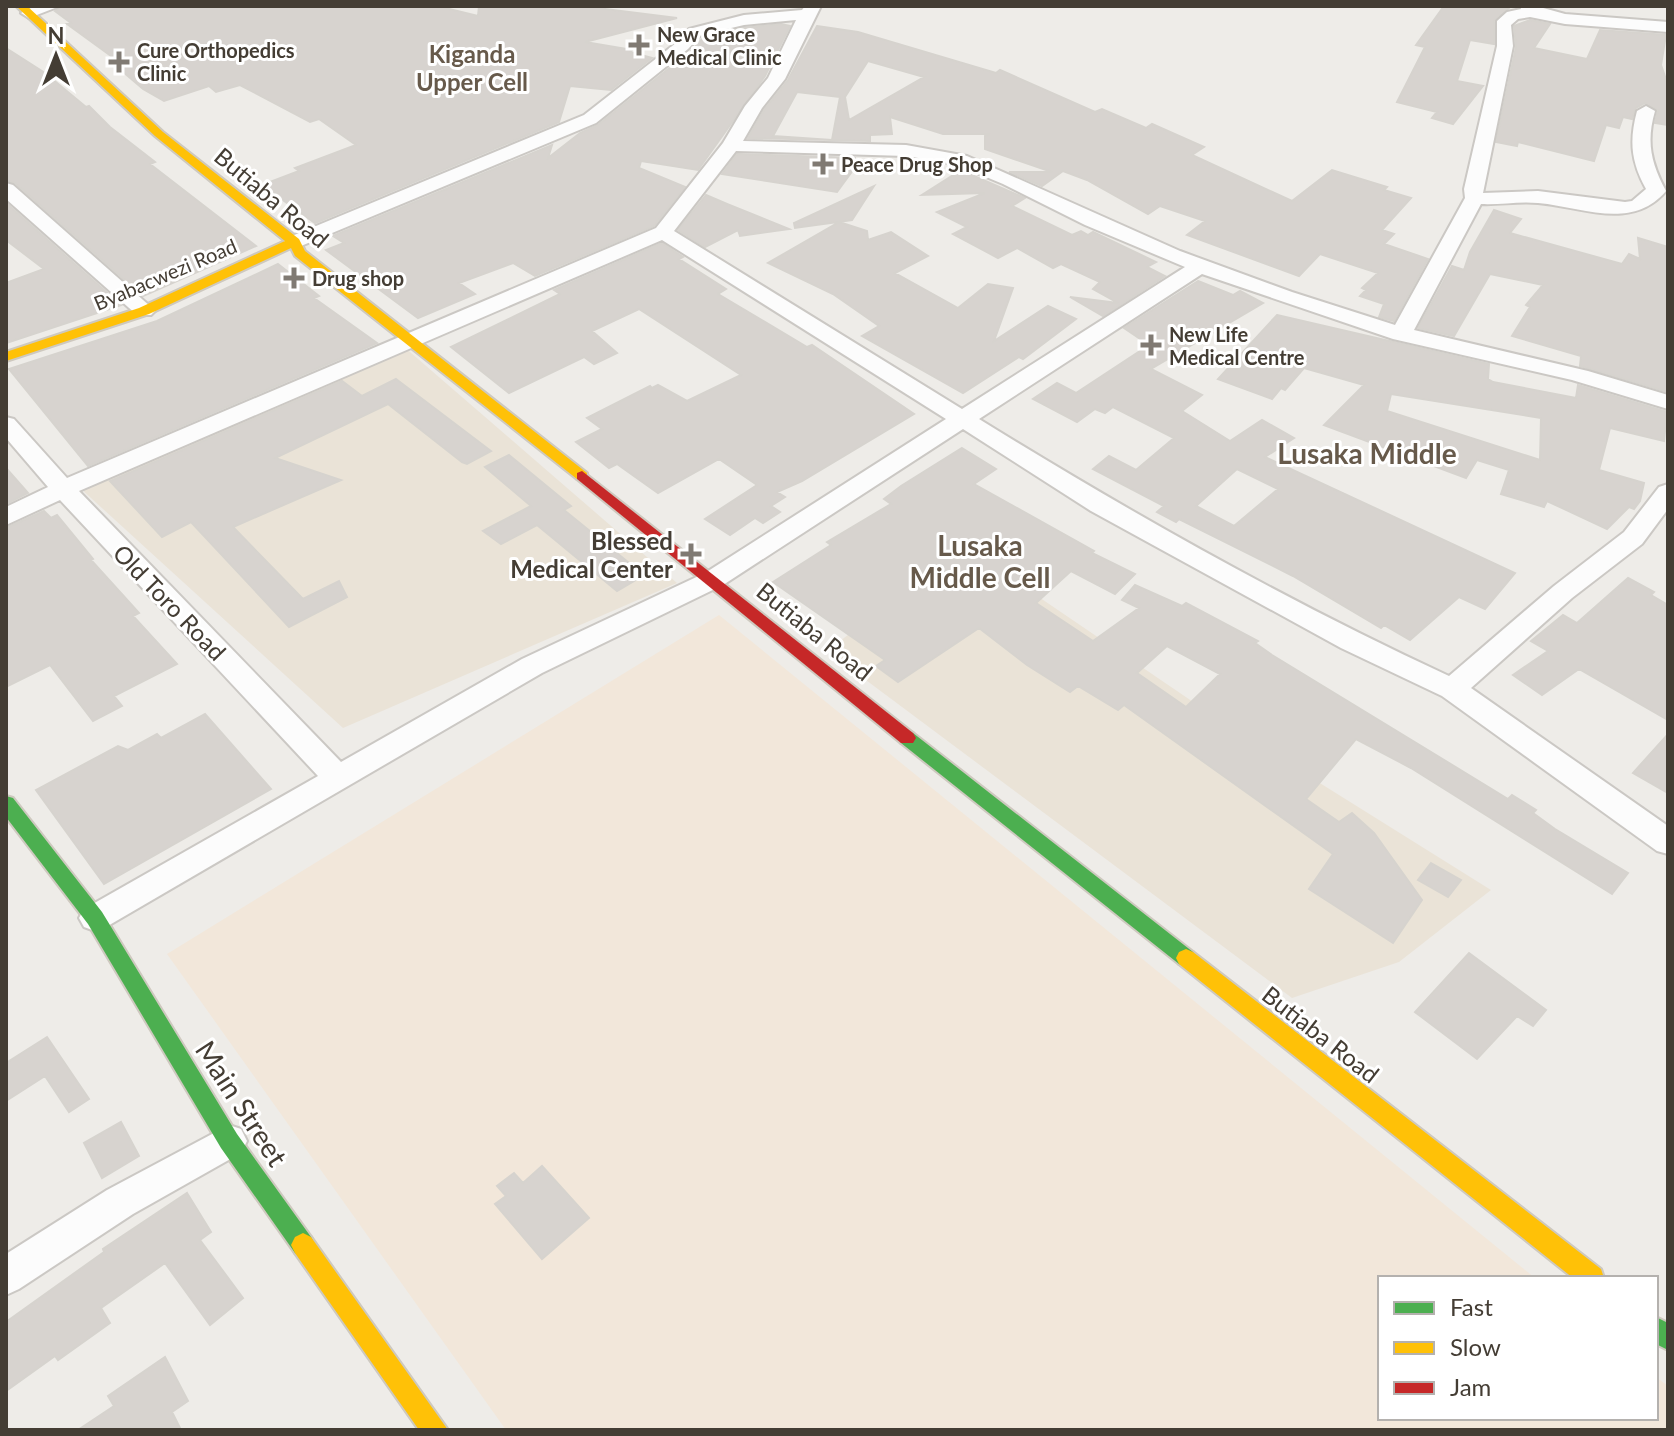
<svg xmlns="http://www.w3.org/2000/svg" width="1674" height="1436" font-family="Lato,sans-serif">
	<rect width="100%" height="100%" fill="#eeece8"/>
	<path fill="#f2e7da" d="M719,615L1535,1278H1380V1418H1656V1377L1668,1386V1430H506L167,954Z"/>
	<path fill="#eae3d7" d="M403,346L677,583L343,728L80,488Z
		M964,546L1227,725L1491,890L1399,962L1292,998L827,651Z"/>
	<path fill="#d7d3cf" stroke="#d6d3ce" stroke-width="2" fill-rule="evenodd" d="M63,6H437L478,16L479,6H606L605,9L677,18L585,42L632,50L630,52L652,58L611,90L570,86L559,122L315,223L262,185L299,171L295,168L356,145L319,119L310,122L240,85L216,92L209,86L164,101L143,89L116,66L122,64L67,24L71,23L55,11Z
		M1444,6L1509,8L1494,21V44L1470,40L1457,81L1483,86L1453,124L1432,118L1437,112L1397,102L1425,47L1416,45Z
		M1530,20L1550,24L1534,48L1587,59L1600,30L1666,35L1661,65L1668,85V125L1655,123L1658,110L1645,103L1636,108L1632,119L1623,117L1619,128L1606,125L1594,161L1518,142L1517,146L1496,142L1516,47L1514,26Z
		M781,24L790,26L765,76L698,170L641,161L639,168L685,187L654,226L535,276L513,263L459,283L475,294L418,318L326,250L344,243L333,236L552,145L548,158L580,133L598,125L682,58H685L703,38L744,28Z
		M817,26L858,32L996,73L1000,70L1095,112L1102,109L1146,128L1152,124L1204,147L1192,155L1292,201L1332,170L1387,187L1384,190L1411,198L1382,230L1394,234L1384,244L1428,259L1394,321L1379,317L1384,304L1360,296L1366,290L1362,288L1378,273L1320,254L1299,276L1187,235L1205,221L1160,206L1148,214L1087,180L1063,171L1042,186L1009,172H1052L985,149V136L990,134H943L890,117L892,134L870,135V141L748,138L764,110L788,80ZM868,61L924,77L849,120L845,97ZM797,92L840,97L832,140L773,136Z
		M6,48L45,73L86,107L89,106L110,127L155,162L150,164L256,246L143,296L15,183L6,180Z
		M737,154L855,158L856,166L837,192L722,174Z
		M958,172H965L1025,198L1012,206L1072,235L1081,231L1088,235L1093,232L1156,262L1147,267L1165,276L1103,316L1070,297L1118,303L1093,289L1100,282L1061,264L1053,268L1017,248L998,258L953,234L967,227L937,212L985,193L922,195Z
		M874,186L852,220L795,228L794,223Z
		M706,195L727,204L789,229L740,236L738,230L705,247L678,230Z
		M6,203L121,305L6,343V283L44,269L6,240Z
		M1494,210L1521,219L1510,233L1622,264L1629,254L1640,259L1638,238L1668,247V392L1580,366L1581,356L1512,336L1530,307L1526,305L1543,285L1490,274L1454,336L1418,328L1452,266L1464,270L1470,252Z
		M839,222L867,231L868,240L891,232L928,256L895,273L958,308L988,284L1013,288L994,341L1048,306L1076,319L1023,359L1019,357L963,393L862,336L879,326L833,294L768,263Z
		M662,243L683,257L679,259L726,289L718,294L807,347L812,345L914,414L802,481L777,492L785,497L771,506L780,512L763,523L755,518L730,535L705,519L757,485L719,459L658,493L617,464L609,468L576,442L602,429L587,418L650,386L652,388L658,385L687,401L741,375L639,309L592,331L617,353L594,364L584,357L509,393L451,347L560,294L554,290Z
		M278,264L319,296L314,298L377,343L88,466L9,369L157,321Z
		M1198,281L1233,295L1240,291L1263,303L1151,369L1202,395L1182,411L1230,441L1262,420L1294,438L1265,457L1515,573L1485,609L1459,597L1410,640L1384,625L1381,628L1293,576L1179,519L1176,522L1157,512L1164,506L1093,469L1109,456L1136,470L1174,438L1113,407L1105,413L1095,409L1077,422L1033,399L1057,383L1076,393L1149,345L1124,328ZM1237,469L1278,489L1234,526L1196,506Z
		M1277,315L1489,364L1488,379L1493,382L1576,398L1578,385L1667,412L1664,441L1610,428L1599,470L1644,483L1640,501L1634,509L1629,507L1607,529L1547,501L1544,507L1501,494L1509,470L1477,460L1466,478L1324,425L1364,385L1304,368L1285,390L1281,388L1272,399L1218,379ZM1391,394L1541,418L1540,460L1387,411Z
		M396,379L491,451L467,464L462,462L388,404L275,458L341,480L233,527L303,599L339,581L347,597L289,627L191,522L162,537L110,481L342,381L362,396Z
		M962,448L996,469L974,484L1094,551L1092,553L1135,574L1115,594L1071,571L1036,603L1093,641L1139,608L1122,600L1135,585L1182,606L1186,603L1258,641L1255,643L1272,655L1508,799L1512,795L1536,810L1533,813L1555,829L1628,873L1612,894L1411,768L1356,739L1306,799L1339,822L1352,813L1374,833L1422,900L1393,943L1309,889L1333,854L1124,705L1118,710L1078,686L1070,692L1027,665L979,628L898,682L876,666L885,660L773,582L831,545L827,542L891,504L884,499L901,486ZM1167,646L1220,674L1186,707L1137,673Z
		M509,455L571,506L564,510L644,575L617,591L537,525L501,544L483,531L531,506L485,467Z
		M6,468L28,493L6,504Z
		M44,511L51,518L57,515L93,559L91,560L139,613L133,616L177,664L114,696L122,706L93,721L50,665L6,687V528Z
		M1628,578L1654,592L1651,595L1668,605V720L1579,669L1542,695L1513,675L1548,651L1531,641L1563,615L1577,623Z
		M205,714L271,789L104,884L36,790L118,746L128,750L157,734L161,738Z
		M1668,734V793L1633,773Z
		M1431,863L1461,880L1448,897L1418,880Z
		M1469,953L1546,1010L1533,1026L1517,1016L1477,1059L1415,1012Z
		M47,1037L89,1099L69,1112L45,1076L6,1101V1063Z
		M121,1122L139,1156L102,1178L84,1143Z
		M542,1166L589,1218L542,1259L495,1204L506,1196L497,1186L514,1173L523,1183Z
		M187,1193L211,1232L200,1240L243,1298L210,1325L165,1263L101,1308L110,1323L58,1360L55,1356L6,1391V1322L104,1252L103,1249Z
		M165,1357L188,1401L172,1412L181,1430H78L114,1406L108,1396Z"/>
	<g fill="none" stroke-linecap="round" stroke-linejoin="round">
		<g stroke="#cbc8c4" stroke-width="4">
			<path id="street" d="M35,6H60L29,18L21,13Z
				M805,6H821L785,79L762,108L743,141L906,145L967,156L1180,251L1292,292L1395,325L1465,198L1464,189L1497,46V21L1507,12L1521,9L1520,6H1536L1565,14L1668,22V32L1565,24L1530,17L1518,19L1511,25L1513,46L1483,193L1538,191L1625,202L1632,201L1646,189C1631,162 1629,141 1637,111L1646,106L1655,111C1646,142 1651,163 1666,191C1632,231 1583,207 1538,203C1519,201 1500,205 1481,204L1414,330L1588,371L1668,395V409L1572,380L1393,339L1202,274L979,419C1131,513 1287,601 1449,676L1554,586L1624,532L1659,487L1668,484V509L1642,544L1572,598L1471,688L1668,826V854L1657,851L1442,696L1341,648L1091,511L963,429L723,585L542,673L106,927L95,931L84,927L79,918L84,909L318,776L60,500L6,525V507L48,487L6,438V417L14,419L67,478L656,228L723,143L745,106L768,78L796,20L744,25L701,35L688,49L596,123L301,246H287L284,242L287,238L584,115L676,43L689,29L744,15L802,10ZM736,151L906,156L955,164L1003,184L1085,225L1185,267L962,409L674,231ZM662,240L946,419L705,573L522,659L341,762L79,491Z
				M6,183L13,185L151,307L155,311L151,315H137L6,199Z
				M229,1125L241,1129L247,1141L241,1153L133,1214L19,1289L6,1295V1254L107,1190Z"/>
		</g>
		<g stroke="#cec9bf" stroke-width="4">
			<path id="fast" d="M907,731L913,733L1193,952L1196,958L1193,964L1186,967L1179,964L901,743L898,738L901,733Z
				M6,796L13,798L102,912L237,1134L311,1237L315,1245L311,1253L303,1257L295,1253L221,1148L88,924L6,817Z
				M1656,1317L1668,1323V1350L1656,1344Z"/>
		</g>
		<g stroke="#cec9bf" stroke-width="4">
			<path id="slow" d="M16,6H27L163,132L299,239L305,251L587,473V479H577L295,256L291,248L149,314L6,361V352L139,308L285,241L155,136Z
				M1186,949L1193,952L1601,1269L1604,1278H1573L1179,964L1176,958L1179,952Z
				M303,1233L311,1237L448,1430H419L295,1253L291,1245L295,1237Z"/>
		</g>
		<g stroke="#cec9bf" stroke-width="4">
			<path id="jam" d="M582,471L913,733L916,738L913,743H901L577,479V473Z"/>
		</g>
		<use href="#street" fill="#fcfcfc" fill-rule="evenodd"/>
		<use href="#fast" fill="#4caf50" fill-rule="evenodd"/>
		<use href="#slow" fill="#ffc107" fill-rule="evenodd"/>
		<use href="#jam" fill="#c62828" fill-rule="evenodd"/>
	</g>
	<g fill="#807a73" stroke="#fff" stroke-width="3">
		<path d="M635 33h8v8h8v8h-8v8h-8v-8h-8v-8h8z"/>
		<path d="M115 50h8v8h8v8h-8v8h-8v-8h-8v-8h8z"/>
		<path d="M819 152h8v8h8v8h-8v8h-8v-8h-8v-8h8z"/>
		<path d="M290 266h8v8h8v8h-8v8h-8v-8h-8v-8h8z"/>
		<path d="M1147 333h8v8h8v8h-8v8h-8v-8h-8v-8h8z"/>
		<path d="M687 542h8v8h8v8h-8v8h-8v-8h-8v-8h8z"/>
	</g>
	<g text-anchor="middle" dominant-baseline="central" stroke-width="6" stroke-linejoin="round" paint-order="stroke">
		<g font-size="20" font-weight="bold" fill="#443d34" stroke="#fff" text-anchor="start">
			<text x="657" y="34">New Grace<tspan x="657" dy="23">Medical Clinic</tspan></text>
			<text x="137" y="50">Cure Orthopedics<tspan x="137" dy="23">Clinic</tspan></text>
			<text x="841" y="164">Peace Drug Shop</text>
			<text x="312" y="278">Drug shop</text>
			<text x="1169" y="334">New Life<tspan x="1169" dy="23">Medical Centre</tspan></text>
		</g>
		<g font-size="20" fill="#443d34" stroke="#fff">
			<text transform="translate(165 274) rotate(-23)">Byabacwezi Road</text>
		</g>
		<g font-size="24" font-weight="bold" fill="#675a4b" stroke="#fff">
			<text x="472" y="53">Kiganda<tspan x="472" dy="28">Upper Cell</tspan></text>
		</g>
		<g font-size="24" fill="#443d34" stroke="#fff">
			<text transform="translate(272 197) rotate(40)">Butiaba Road</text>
			<text transform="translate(170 602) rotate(46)">Old Toro Road</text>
			<text transform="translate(815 631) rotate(39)">Butiaba Road</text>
			<text transform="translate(1321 1034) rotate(38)">Butiaba Road</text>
		</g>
		<g font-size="24" font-weight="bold" fill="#443d34" stroke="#fff" text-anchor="end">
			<text x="673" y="540">Blessed<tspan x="673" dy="28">Medical Center</tspan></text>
		</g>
		<g font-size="28" font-weight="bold" fill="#675a4b" stroke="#fff">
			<text x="1367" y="453">Lusaka Middle</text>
			<text x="980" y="545">Lusaka<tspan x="980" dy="32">Middle Cell</tspan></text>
		</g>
		<g font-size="28" fill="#443d34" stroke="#fff">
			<text transform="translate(242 1103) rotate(57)">Main Street</text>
		</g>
	</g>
	<rect width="1674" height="1436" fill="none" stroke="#443d34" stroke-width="16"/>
	<rect x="1378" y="1276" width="280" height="144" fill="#ffffff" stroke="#b4b1ae" stroke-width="2"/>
	<rect x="1394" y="1302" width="40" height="12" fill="#4caf50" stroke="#b4b1ae" stroke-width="2"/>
	<text x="1450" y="1316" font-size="24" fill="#443d34">Fast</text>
	<rect x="1394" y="1342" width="40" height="12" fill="#ffc107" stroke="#b4b1ae" stroke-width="2"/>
	<text x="1450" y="1356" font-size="24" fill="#443d34">Slow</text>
	<rect x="1394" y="1382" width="40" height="12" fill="#c62828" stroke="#b4b1ae" stroke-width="2"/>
	<text x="1450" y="1396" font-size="24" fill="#443d34">Jam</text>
	<g transform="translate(56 56)" stroke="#ffffff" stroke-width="6" paint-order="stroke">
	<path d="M0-6L14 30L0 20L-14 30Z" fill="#443d34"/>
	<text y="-12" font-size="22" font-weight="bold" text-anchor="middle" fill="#443d34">N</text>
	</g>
</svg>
